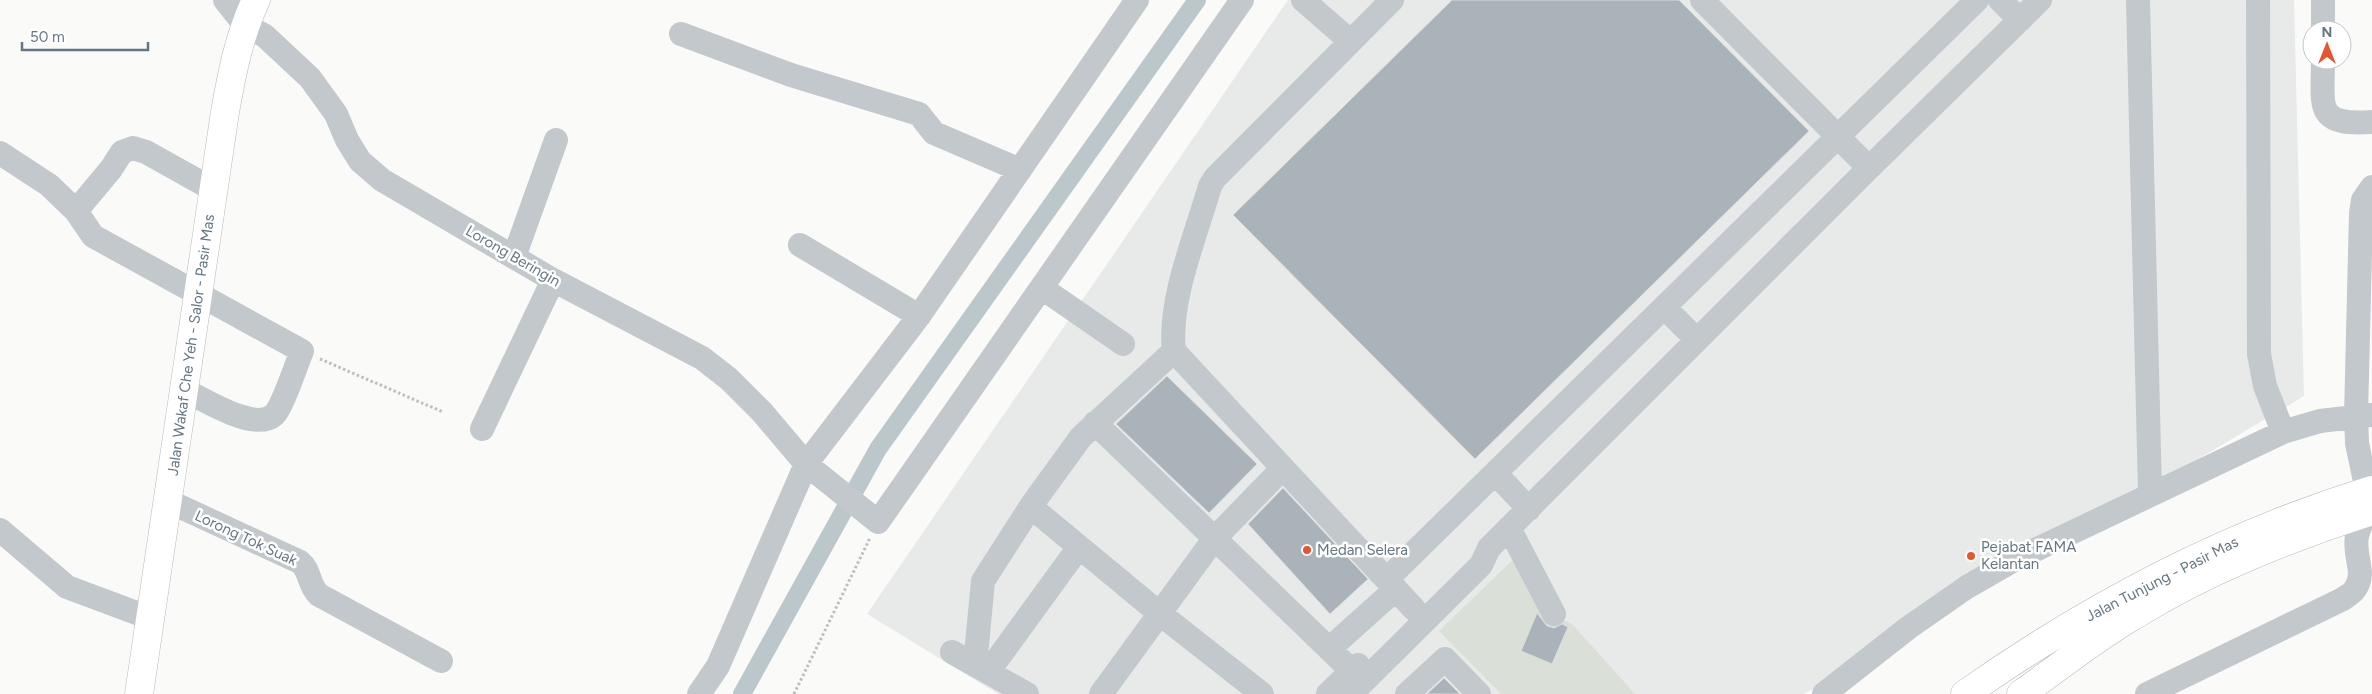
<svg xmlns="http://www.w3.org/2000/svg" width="2372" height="694" font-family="Figtree,sans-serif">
	<rect width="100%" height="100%" fill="#fafaf8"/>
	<path fill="#e8e9e9" d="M1288,0H2294L2304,396L1804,694H998L867,614Z"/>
	<path fill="#dadfd7" d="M1519,554L1542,610L1572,624L1635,694H1501L1439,631Z"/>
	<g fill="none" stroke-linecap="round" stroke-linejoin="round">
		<path stroke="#bbc7cb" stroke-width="18" d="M742,694L878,449L1197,0"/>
	</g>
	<path fill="#aab3b9" stroke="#dcdcda" d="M1452,0H1679L1809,131L1475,459L1233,215Z
		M1167,376L1257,464L1209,513L1116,424Z
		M1283,488L1368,579L1330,614L1248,524Z
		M1537,613L1547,626L1554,628L1562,624L1568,627L1552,664L1521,651Z
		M1444,678L1460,694H1427Z"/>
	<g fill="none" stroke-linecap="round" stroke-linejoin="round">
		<g stroke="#b5babe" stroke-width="29">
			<path id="major" d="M139,694L225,112C232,73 239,36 256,0
				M1965,694C2089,607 2227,534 2372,490
				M2021,694C2058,668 2094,639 2133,616C2207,570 2289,538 2372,511"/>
		</g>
		<path stroke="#bbbfc2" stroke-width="3" stroke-dasharray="2.5 2.5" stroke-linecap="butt" d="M320,359L443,412
			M794,694L870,538"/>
		<path stroke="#c3c8cc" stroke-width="24" d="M225,0L244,24L265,36L310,78L336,114L347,140L360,161L382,180L553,280L702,358L729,379L762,412L806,464L878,522L1242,0
			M1303,0L1350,41
			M1392,0L1215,178L1210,186C1196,235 1168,301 1174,351L1414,609
			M1702,0L1869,168
			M2000,0L2020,20
			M2138,0L2150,493
			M2258,0L2259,354L2265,386L2283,432
			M2323,0V30
			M681,34L791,75L919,114L934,133L1020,170
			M2323,60C2323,107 2314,126 2372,122
			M0,153L49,185L76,211L93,236L302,351C296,365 283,406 274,415C254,432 204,399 184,390
			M76,211L111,169L122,152L133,148L146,152L214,190
			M800,245L919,316
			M514,257L556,140
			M1042,288L1123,344
			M1664,307L1697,340
			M1095,423L1352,671
			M482,429L553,280
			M1495,473L1529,509
			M2367,491L2357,443L2356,416L2361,213L2363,200L2372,187
			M168,501L300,562C311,571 308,585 319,595L441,661
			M1031,507L1159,613L1262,694
			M1509,528L1554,614
			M0,530L67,587L150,618
			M1387,579L1977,0
			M1329,649L1396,589
			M952,652L1027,694
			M975,665L983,581L1033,503L1081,437L1174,351
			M988,672L1079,547
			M699,694L718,666L806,464L919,316L1137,0
			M1101,694L1214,539L1283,468
			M1328,694L1358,665
			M1351,694L1481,565L1489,548L1869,168L2040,0
			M1407,694L1445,659L1479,694
			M1824,694L1908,628L1967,587L2014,560L2283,432L2320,421L2372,415
			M2147,694L2343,599C2347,596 2353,593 2355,589C2371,567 2340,545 2370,512"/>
		<use href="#major" stroke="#fff" stroke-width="28"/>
	</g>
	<g fill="#e4572e" stroke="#fff" stroke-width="2">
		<circle cx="1307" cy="550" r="5"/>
		<circle cx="1971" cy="556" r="5"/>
	</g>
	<g text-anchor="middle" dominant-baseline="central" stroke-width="5" stroke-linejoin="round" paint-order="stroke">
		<g font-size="15" fill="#657683" stroke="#fff">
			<text transform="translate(513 256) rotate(30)">Lorong Beringin</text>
			<text transform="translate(191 345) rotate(-82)">Jalan Wakaf Che Yeh - Salor - Pasir Mas</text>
			<text transform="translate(246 538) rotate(25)">Lorong Tok Suak</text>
			<text transform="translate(2162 579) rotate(-27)">Jalan Tunjung - Pasir Mas</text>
		</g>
		<g font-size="15" fill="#657683" stroke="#fff" text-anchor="start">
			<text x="1981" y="547">Pejabat FAMA<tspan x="1981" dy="17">Kelantan</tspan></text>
			<text x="1317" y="550">Medan Selera</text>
		</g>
	</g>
	<g transform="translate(2327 45)"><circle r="24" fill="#ffffff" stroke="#c1c8cd"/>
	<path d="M0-4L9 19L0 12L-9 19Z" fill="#e4572e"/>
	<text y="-8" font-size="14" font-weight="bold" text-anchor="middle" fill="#657683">N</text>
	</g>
	<path d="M22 42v8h126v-8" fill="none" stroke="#657683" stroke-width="2.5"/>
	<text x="30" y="42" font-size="15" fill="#657683" stroke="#ffffff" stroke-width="4" paint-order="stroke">50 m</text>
</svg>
